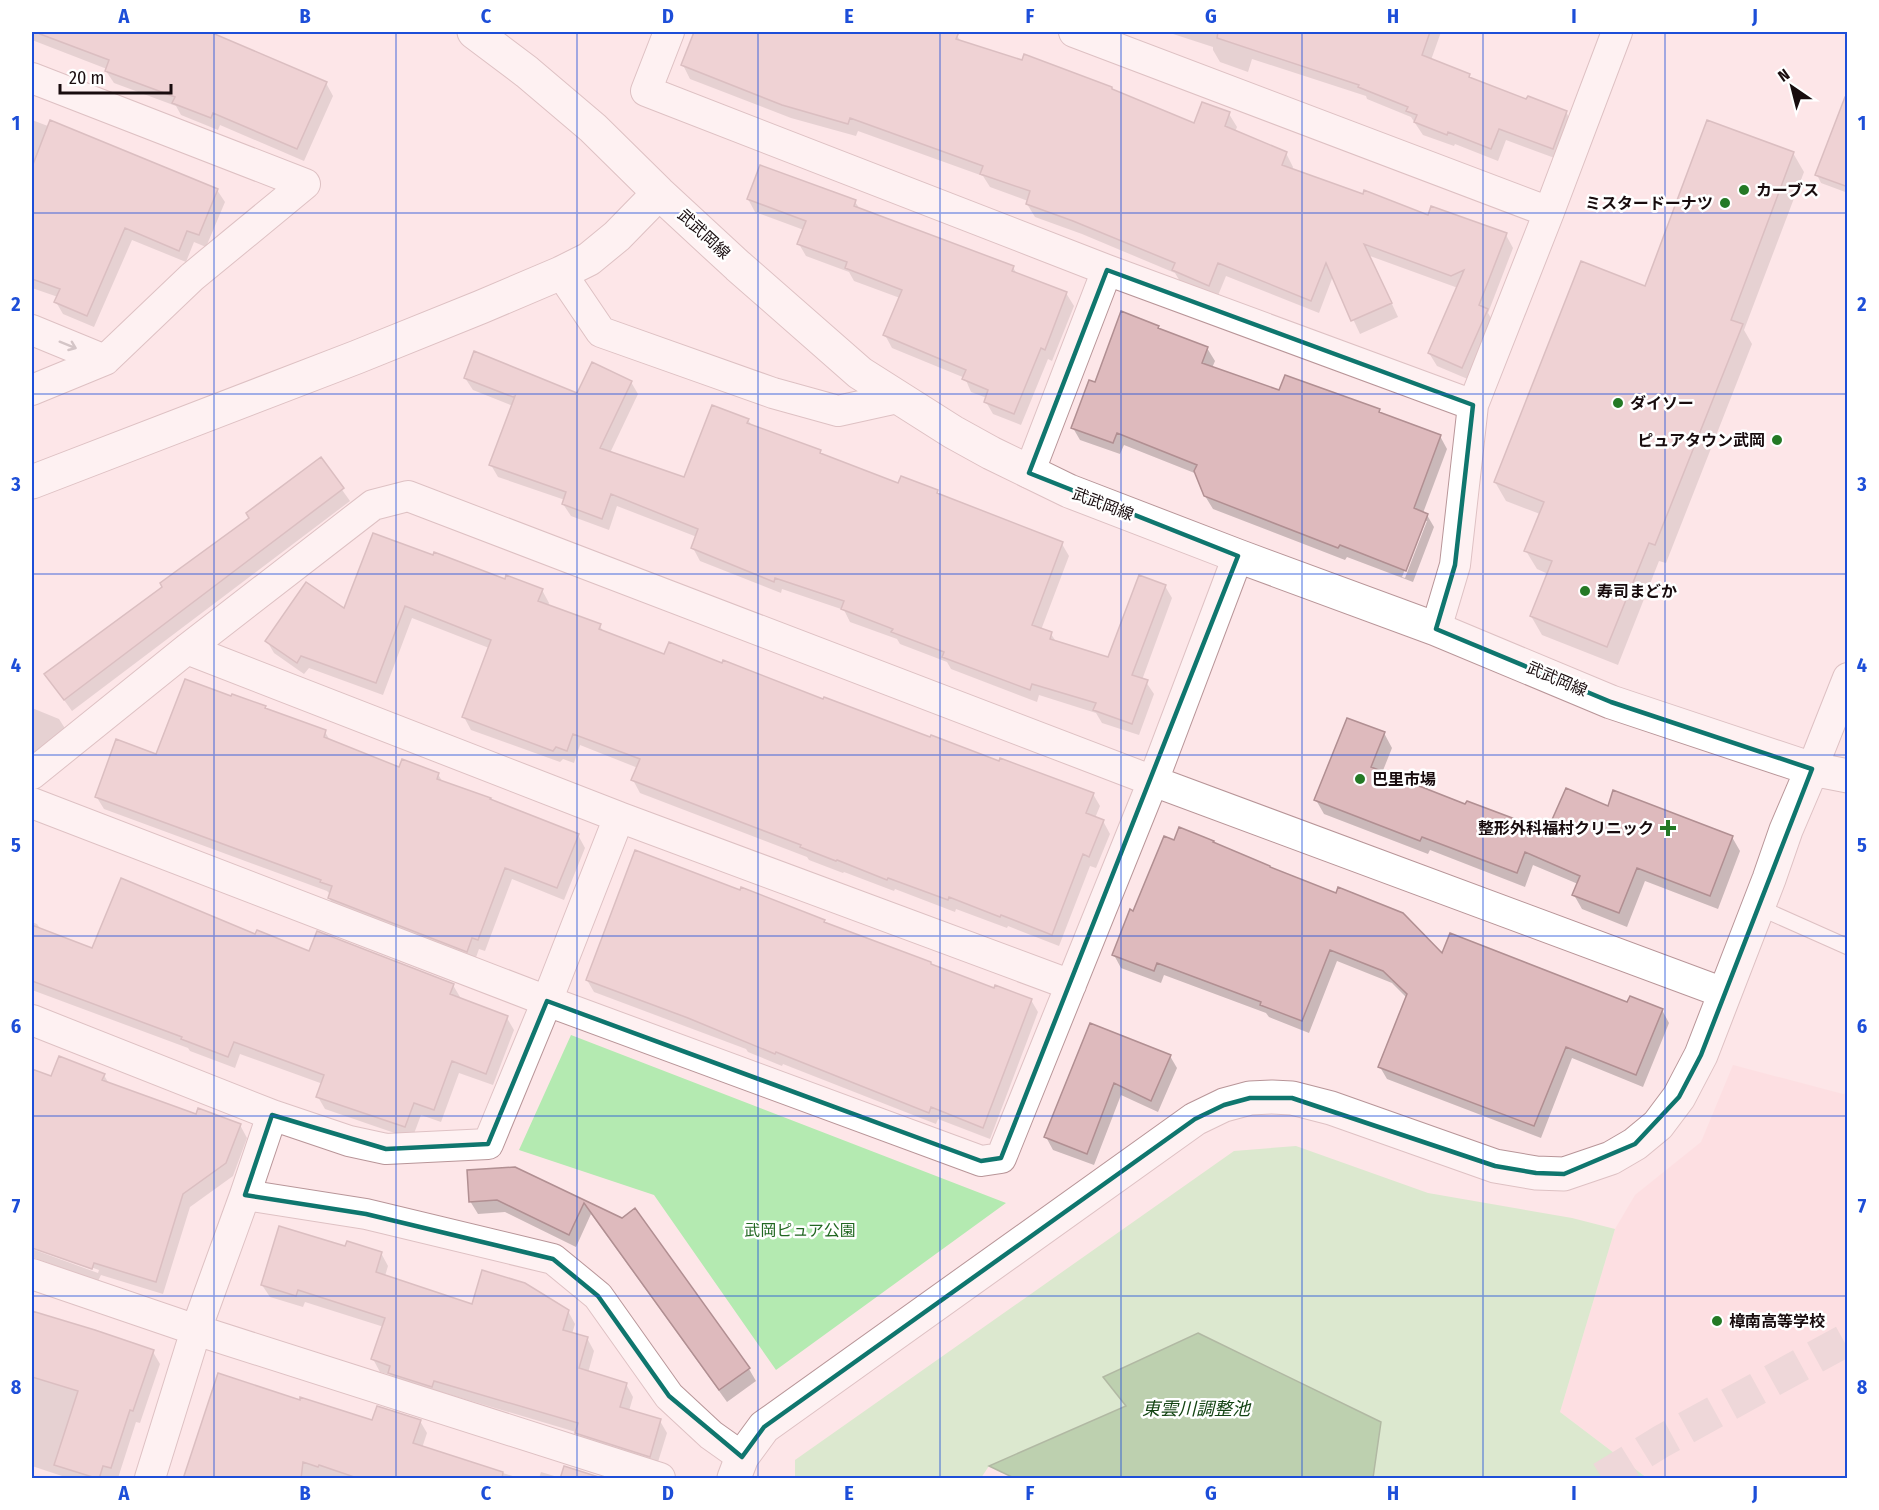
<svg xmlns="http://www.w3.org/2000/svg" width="1879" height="1510" font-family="'Fira Sans Condensed','Noto Sans JP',sans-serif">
	<rect width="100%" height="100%" fill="#fde6e8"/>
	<path fill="#fdd8db" d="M1733,1065L1843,1094L1847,1093V1478H1647L1560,1412L1615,1229L1635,1195L1701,1142Z"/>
	<path fill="#b4eab1" d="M571,1035L1006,1203L776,1370L654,1195L519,1150Z
		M1296,1146L1428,1193L1572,1218L1615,1229L1560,1412L1647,1478H1373L1381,1422L1198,1333L1103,1377L1127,1406L989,1466L981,1478H795V1460L1234,1151Z"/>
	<path fill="#6fb56c" stroke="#558250" stroke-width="1.5" d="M1198,1333L1381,1422L1373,1478H1014L989,1466L1126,1406L1103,1377Z"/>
	<path fill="#0003" fill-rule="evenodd" d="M32,32H194L202,35L203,32H205L326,83L333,96L304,161L220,125L218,130L181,115L176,106L114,83L106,71L107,69L32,40Z
		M696,32H947L957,35L961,43L1113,91L1195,125L1229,114L1237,127L1235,132L1286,153L1293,167L1292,170L1429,217L1506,235L1513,248L1488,313L1494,323L1470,380L1437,366L1429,353L1458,288L1370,256L1398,317L1360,334L1333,276L1319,313L1226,276L1217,298L1181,283L1175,273L1082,234L1035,217L1027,204L1028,201L990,187L983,176L858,131L856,136L791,118L690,79L683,65Z
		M1167,32H1441L1431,60L1469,75L1472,80L1527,101L1566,112L1573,125L1560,160L1506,140L1498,161L1455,144L1454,146L1423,135L1411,117L1367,99L1366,96L1252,59L1248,72L1220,62L1213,50V47Z
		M1848,96V193L1821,183L1817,175Z
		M32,120L217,190L225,202L206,247L194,242L186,262L132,240L94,327L63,314L56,302L58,297L32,288Z
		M1793,153L1804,172L1744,330L1752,344L1666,563L1659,561L1618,665L1542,635L1531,616L1548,574L1537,569L1526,551L1540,514L1506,501L1495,482L1646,288Z
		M748,199L855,202L860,209L1013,267L1017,275L1066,293L1074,306L1052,361L1048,359L1021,425L993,414L986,402L987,398L971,392L965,378L892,348L885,335L900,298L854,281L849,272L806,256L799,244L804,230L755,212Z
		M1158,327L1160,330L1207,348L1215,361L1212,368L1280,392L1379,410L1381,414L1440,436L1447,449L1423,513L1427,515L1434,527L1413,582L1347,557L1345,560L1213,509L1205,496L1197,474L1124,445L1120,454L1080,440L1073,428L1096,384ZM1424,521H1427L1405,578L1402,577Z
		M465,378L578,395L631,382L638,394L610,453L685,479L748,420L752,426L820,452L822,455L899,484L937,492L940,496L1062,544L1069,556L1041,630L1051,634L1057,643L1109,659L1165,586L1172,598L1142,680L1146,682L1154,694L1139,735L1102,723L1096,713L1039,695L1037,702L951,669L947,662L900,644L897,639L850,622L844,610L782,589L781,593L700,561L693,548L697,537L617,506L609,530L571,516L563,504L565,500L498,477L491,465L513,406L473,390Z
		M320,459L350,501L72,711L46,675L164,588L251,518Z
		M506,581L542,590L549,603L548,606L600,626L604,633L665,656L723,664L1000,763L1058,781L1059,780L1093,794L1100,806L1095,818L1103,821L1110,834L1096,868L1090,866L1059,946L1008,926L1007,928L956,909L955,912L895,889L894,891L844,872L843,873L809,860L807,857L640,793L633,780L638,768L580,745L574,763L563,759L560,762L471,730L464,717L489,648L412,618L383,695L309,668L304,674L274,653L267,641L345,610Z
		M32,708L59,719L66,730L32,755Z
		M265,708L266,710L325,732L331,742L400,769L438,774L443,783L490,799L492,802L578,835L585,848L564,900L512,879L485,951L479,949L474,963L337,911L329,898L331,895L327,891L104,809L96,796L157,756Z
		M1384,733L1392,748L1382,773L1466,806L1548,833L1609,808L1732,837L1740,851L1718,909L1645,881L1627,927L1582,909L1574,895L1578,884L1533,865L1525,887L1430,850L1428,854L1324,814L1316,800Z
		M1130,911L1443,956L1628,1004L1662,1010L1669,1023L1643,1087L1572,1058L1541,1138L1387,1079L1380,1067L1407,998L1392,983L1337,961L1309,1033L1269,1017L1266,1013L1164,975L1161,983L1121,968L1114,955Z
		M32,922L37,924L41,930L92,950L256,935L310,953L453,985L460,997V999L507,1018L514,1030L493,1085L459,1073L441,1122L421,1115L412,1139L325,1109L318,1097L323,1084L240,1054L235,1068L190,1051L188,1048L32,990Z
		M824,922L826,924L995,990L1031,1000L1038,1012L990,1139L938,1119L936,1124L783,1064L782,1066L748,1052L746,1049L594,992L587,980Z
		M1090,1025L1170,1056L1177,1068L1158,1112L1121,1095L1094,1165L1053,1150L1046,1137Z
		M32,1070L52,1078L104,1075L109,1084L197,1116L240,1125L247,1138L233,1176L190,1207L163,1294L101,1275L98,1281L32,1257V1249L98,1273L99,1270L32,1246Z
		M514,1169L622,1220L749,1369L756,1381L727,1402L591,1214L576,1247L505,1212L478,1214L470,1201Z
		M346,1248L381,1253L388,1266L385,1276L473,1306L568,1311L575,1324L572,1334L587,1338L594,1351L588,1373L626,1384L633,1397L629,1411L660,1421L667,1433L658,1462L583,1445L576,1432L441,1392L397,1385L391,1375L380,1372L373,1359L384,1327L305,1302L303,1307L270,1297L262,1285Z
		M32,1313L153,1352L160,1364L140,1423L136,1422L118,1478H68L32,1466Z
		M301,1402L373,1422L420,1421L427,1433L422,1448L519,1478H184Z
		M541,1472L561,1478H539Z"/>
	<path fill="#debabd" stroke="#b18f92" stroke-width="1.5" d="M41,32H210L327,82L297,149L213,113L211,118L172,103L175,97L105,71L109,60L40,34Z
		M694,32H959L956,39L1022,60L1024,54L1112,87V89L1194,123L1202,102L1230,112L1225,126L1287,152L1282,165L1363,194L1364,190L1428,215L1431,206L1507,233L1479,305L1488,309L1462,368L1428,353L1464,270L1451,276L1364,244L1392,303L1351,321L1326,263L1311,301L1218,263L1209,286L1172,270L1175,263L1073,221L1026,204L1030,191L980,174L983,166L850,118L848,124L782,105L681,65Z
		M1218,32H1430L1422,55L1470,74L1469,77L1526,99L1528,96L1567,111L1553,149L1499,129L1491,149L1448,132L1447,135L1414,122L1417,115L1406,111L1408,107L1358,87L1359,85L1217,38Z
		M1845,97H1848V187L1815,175Z
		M50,120L218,189L199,235L187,231L179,251L125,228L87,316L54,302L60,289L32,279V167Z
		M1707,120L1794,152L1731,320L1743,324L1655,545L1649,543L1607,647L1530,616L1552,561L1524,551L1544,502L1494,482L1581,261L1645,286Z
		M760,165L856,200L854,206L1014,266L1012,271L1067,292L1045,350L1041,348L1014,414L984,402L988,390L962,379L966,370L883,335L902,290L845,268L847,262L797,244L806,221L747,199Z
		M1121,311L1159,326L1158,328L1208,347L1202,363L1279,390L1285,375L1380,409L1379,412L1441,435L1414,508L1428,514L1406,571L1340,545L1338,548L1204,496L1194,471L1197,465L1117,433L1113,443L1071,428L1089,380L1095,382Z
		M474,351L577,393L592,362L632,381L600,448L684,477L712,405L749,419L747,423L821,450L820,453L898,483L901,476L938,490L937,493L1063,542L1032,625L1052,632L1050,639L1108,657L1139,575L1166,585L1132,675L1148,680L1132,724L1093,710L1096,703L1032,684L1030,690L942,657L944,652L891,632L893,629L841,609L844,601L775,578L774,582L691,548L698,529L611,494L602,519L562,504L566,492L489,465L515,396L513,397L464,378Z
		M321,457L344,488L64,700L44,674L162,587L160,583L249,518L246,513Z
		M373,533L433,555L434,552L505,579L506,575L543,589L538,601L601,624L599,629L664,654L669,642L722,663L723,660L823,699L824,697L930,737L931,735L999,761L1000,758L1094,793L1086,813L1104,820L1089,857L1083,854L1052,935L1001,915L1000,917L949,897L948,900L888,878L887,880L837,860L836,861L800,847L801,845L631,780L640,759L573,734L567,751L556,747L553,751L462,717L491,640L405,606L376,683L301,656L297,663L265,641L306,582L344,608Z
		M185,679L231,696L232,694L266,706L265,708L326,730L324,737L399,767L402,759L439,773L437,779L491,798L490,799L579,834L557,888L505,868L478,940L472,938L467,952L328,898L332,886L320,882L321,880L95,797L116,739L156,754Z
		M1347,718L1385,732L1371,767L1465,804L1467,801L1547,831L1566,788L1608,806L1613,790L1733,836L1710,896L1637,868L1619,913L1572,895L1580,876L1525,852L1517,873L1422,837L1420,841L1314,800Z
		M1179,827L1214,841L1213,842L1270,866V867L1336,893L1338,887L1403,913L1442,953L1450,933L1627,1002L1630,996L1663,1009L1636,1075L1566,1047L1534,1126L1378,1067L1407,994L1383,971L1330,950L1302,1021L1260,1005L1261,1002L1157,963L1154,971L1112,955L1130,909L1133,911L1164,836L1174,840Z
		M635,850L740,890L741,887L825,920L824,922L931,962V964L994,988L995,985L1032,999L983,1128L931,1107L929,1113L776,1052L775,1054L688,1018L586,980Z
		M121,878L255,934L257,930L309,951L317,931L454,984L450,994L508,1016L486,1074L452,1061L434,1110L414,1103L405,1127L316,1097L324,1075L234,1042L228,1057L181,1039L182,1037L32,981V925L92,948Z
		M1090,1023L1171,1055L1151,1101L1114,1083L1087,1154L1044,1137Z
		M59,1056L105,1074L102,1080L196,1114L198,1108L241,1124L226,1163L183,1194L156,1282L94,1263L92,1269L32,1248V1069L51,1076Z
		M515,1167L622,1218L635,1208L750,1368L719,1390L584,1203L569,1235L497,1200L469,1202L467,1170Z
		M279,1226L345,1246L347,1241L382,1252L376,1272L472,1304L482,1270L525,1283L569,1310L563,1330L588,1337L579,1368L627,1383L620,1407L661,1419L650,1457L575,1433L578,1423L434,1381L432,1387L388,1373L390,1366L371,1359L385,1318L298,1290L296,1296L261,1285Z
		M32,1311L95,1330L154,1350L133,1411L130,1410L111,1468L103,1466L99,1479L54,1465L78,1391L32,1377Z
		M218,1373L300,1400V1397L372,1420L377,1406L421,1420L413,1443L503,1472L502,1479H360L319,1465L318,1467L303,1462L301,1479H183Z
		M564,1466L605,1479H560Z"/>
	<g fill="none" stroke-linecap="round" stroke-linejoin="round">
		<path stroke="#dbc5c7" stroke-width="33" stroke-dasharray="33 16" stroke-linecap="butt" d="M1602,1478L1662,1441L1848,1339"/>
		<g stroke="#b89598" stroke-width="17">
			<path id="service" d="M1758,907L1848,947"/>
		</g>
		<g stroke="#b89598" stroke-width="32">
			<path id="minor" d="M669,32L646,91L1107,270L1473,405
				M1074,32L1549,212
				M32,78L305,184L192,277L105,360L32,390
				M561,273L601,332L773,393L838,411L897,398
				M32,330L105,360
				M1029,473L1107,270
				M1436,629L1455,565L1473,405L1549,212L1617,32
				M1812,769L1848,678
				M32,774L187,649L373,505L408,496L1153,781L1724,993
				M32,803L547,1001L981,1161L1001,1158L1153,781L1238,556
				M619,817L1071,985
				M32,1020L272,1115L349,1141L386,1149L488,1144L547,1001L619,817L187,649
				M272,1115L245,1195L366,1214L553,1259L598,1296L669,1396L711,1435L742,1457
				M32,1274L196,1330L660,1478
				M150,1478L196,1330L245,1195"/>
		</g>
		<g stroke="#b89598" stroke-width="35">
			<path id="tertiary" d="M474,32L527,72L593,128L659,193L738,266L860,373L953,432L991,453L1069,491L1238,556L1436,629L1611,702L1812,769L1848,776
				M32,482L357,357L481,307L561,273L589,259L617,236L659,193
				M734,1478L742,1457L764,1427L1195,1119L1224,1105L1250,1098L1272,1097L1292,1098L1331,1108L1495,1166L1536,1173L1564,1174L1611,1158L1635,1144L1658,1125L1679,1097L1701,1055L1769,879L1786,830L1812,769"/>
		</g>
		<use href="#service" stroke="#fff" stroke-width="15"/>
		<use href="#minor" stroke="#fff" stroke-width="30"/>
		<use href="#tertiary" stroke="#fff" stroke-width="33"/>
	</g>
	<defs><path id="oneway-shaft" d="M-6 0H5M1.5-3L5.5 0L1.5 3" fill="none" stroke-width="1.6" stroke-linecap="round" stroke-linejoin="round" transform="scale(1.5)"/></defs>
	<use stroke="#a39e9f" href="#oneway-shaft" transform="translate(68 345) rotate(22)"/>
	<path d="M0 0H1879V1510H0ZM1107,270L1473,405L1455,565L1436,629L1611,702L1812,769L1701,1055L1679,1097L1635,1144L1564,1174L1536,1173L1495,1166L1292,1098H1250L1224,1105L1195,1119L764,1427L742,1457L669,1396L598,1296L553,1259L366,1214L245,1195L272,1115L386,1149L488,1144L547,1001L981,1161L1001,1158L1238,556L1029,473Z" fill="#fde6e8" fill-opacity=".55" fill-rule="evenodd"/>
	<path fill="none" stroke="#0f766e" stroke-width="4.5" stroke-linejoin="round" d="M1107,270L1473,405L1455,565L1436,629L1611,702L1812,769L1701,1055L1679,1097L1635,1144L1564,1174L1536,1173L1495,1166L1292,1098H1250L1224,1105L1195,1119L764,1427L742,1457L669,1396L598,1296L553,1259L366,1214L245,1195L272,1115L386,1149L488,1144L547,1001L981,1161L1001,1158L1238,556L1029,473Z"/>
	<path fill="none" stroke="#1d4ed8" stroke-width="1.5" stroke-opacity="0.55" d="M214,32V1478M396,32V1478M577,32V1478M758,32V1478M940,32V1478M1121,32V1478M1302,32V1478M1483,32V1478M1665,32V1478M32,213H1848M32,394H1848M32,574H1848M32,755H1848M32,936H1848M32,1116H1848M32,1296H1848"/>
	<g fill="#247925" stroke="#fff" stroke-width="2">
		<circle cx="1744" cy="190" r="6"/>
		<circle cx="1725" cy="203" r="6"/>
		<circle cx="1618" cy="403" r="6"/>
		<circle cx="1777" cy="440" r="6"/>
		<circle cx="1585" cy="591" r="6"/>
		<circle cx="1360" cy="779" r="6"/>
		<path d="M1665 819h6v6h6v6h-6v6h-6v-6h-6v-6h6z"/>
		<circle cx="1717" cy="1321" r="6"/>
	</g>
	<g text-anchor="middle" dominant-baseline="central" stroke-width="5" stroke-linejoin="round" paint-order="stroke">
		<g font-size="16" font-weight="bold" fill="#180c0e" stroke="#fff" text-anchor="start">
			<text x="1756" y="190">カーブス</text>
			<text x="1713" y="203" text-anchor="end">ミスタードーナツ</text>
			<text x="1630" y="403">ダイソー</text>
			<text x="1765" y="440" text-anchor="end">ピュアタウン武岡</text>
			<text x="1597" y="591">寿司まどか</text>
			<text x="1372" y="779">巴里市場</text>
			<text x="1654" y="828" text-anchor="end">整形外科福村クリニック</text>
			<text x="1729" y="1321">樟南高等学校</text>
		</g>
		<g font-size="16" fill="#180c0e" stroke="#fff">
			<text transform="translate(704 234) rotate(43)">武武岡線</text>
			<text transform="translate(1103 504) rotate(21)">武武岡線</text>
			<text transform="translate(1557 679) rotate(23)">武武岡線</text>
		</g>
		<g font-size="16" fill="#216721" stroke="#fff">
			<text x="800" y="1230">武岡ピュア公園</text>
		</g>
		<g font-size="18" font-style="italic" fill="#134413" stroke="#fff">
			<text x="1196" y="1409">東雲川調整池</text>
		</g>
	</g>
	<rect width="1879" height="1510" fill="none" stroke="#ffffff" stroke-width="66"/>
	<g transform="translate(1792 87) rotate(325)" stroke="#ffffff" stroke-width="4.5" paint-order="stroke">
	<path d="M0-4.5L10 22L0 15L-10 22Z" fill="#180c0e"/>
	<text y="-9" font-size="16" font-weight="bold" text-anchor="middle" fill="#180c0e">N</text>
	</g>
	<path d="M60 84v9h111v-9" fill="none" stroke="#180c0e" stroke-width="3"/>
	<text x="69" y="84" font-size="18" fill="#180c0e" stroke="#ffffff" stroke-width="4.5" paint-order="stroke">20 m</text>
	<rect x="33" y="33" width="1813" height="1444" fill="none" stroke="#1d4ed8" stroke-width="2"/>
	<g font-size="20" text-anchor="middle" font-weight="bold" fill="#1d4ed8">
		<text x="124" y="23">A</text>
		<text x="305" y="23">B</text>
		<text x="486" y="23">C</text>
		<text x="668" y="23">D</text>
		<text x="849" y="23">E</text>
		<text x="1030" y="23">F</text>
		<text x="1211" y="23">G</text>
		<text x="1393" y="23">H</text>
		<text x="1574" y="23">I</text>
		<text x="1755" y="23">J</text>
		<text x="16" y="130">1</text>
		<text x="1862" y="130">1</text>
		<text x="16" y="311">2</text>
		<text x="1862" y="311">2</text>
		<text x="16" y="491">3</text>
		<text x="1862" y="491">3</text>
		<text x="16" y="672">4</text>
		<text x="1862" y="672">4</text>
		<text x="16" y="852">5</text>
		<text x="1862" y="852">5</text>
		<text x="16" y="1033">6</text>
		<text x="1862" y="1033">6</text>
		<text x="16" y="1213">7</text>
		<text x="1862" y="1213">7</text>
		<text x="16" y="1394">8</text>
		<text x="1862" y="1394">8</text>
		<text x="124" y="1500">A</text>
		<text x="305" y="1500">B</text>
		<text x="486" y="1500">C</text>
		<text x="668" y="1500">D</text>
		<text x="849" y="1500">E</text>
		<text x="1030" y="1500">F</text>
		<text x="1211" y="1500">G</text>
		<text x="1393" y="1500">H</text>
		<text x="1574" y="1500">I</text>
		<text x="1755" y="1500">J</text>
	</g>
</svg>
